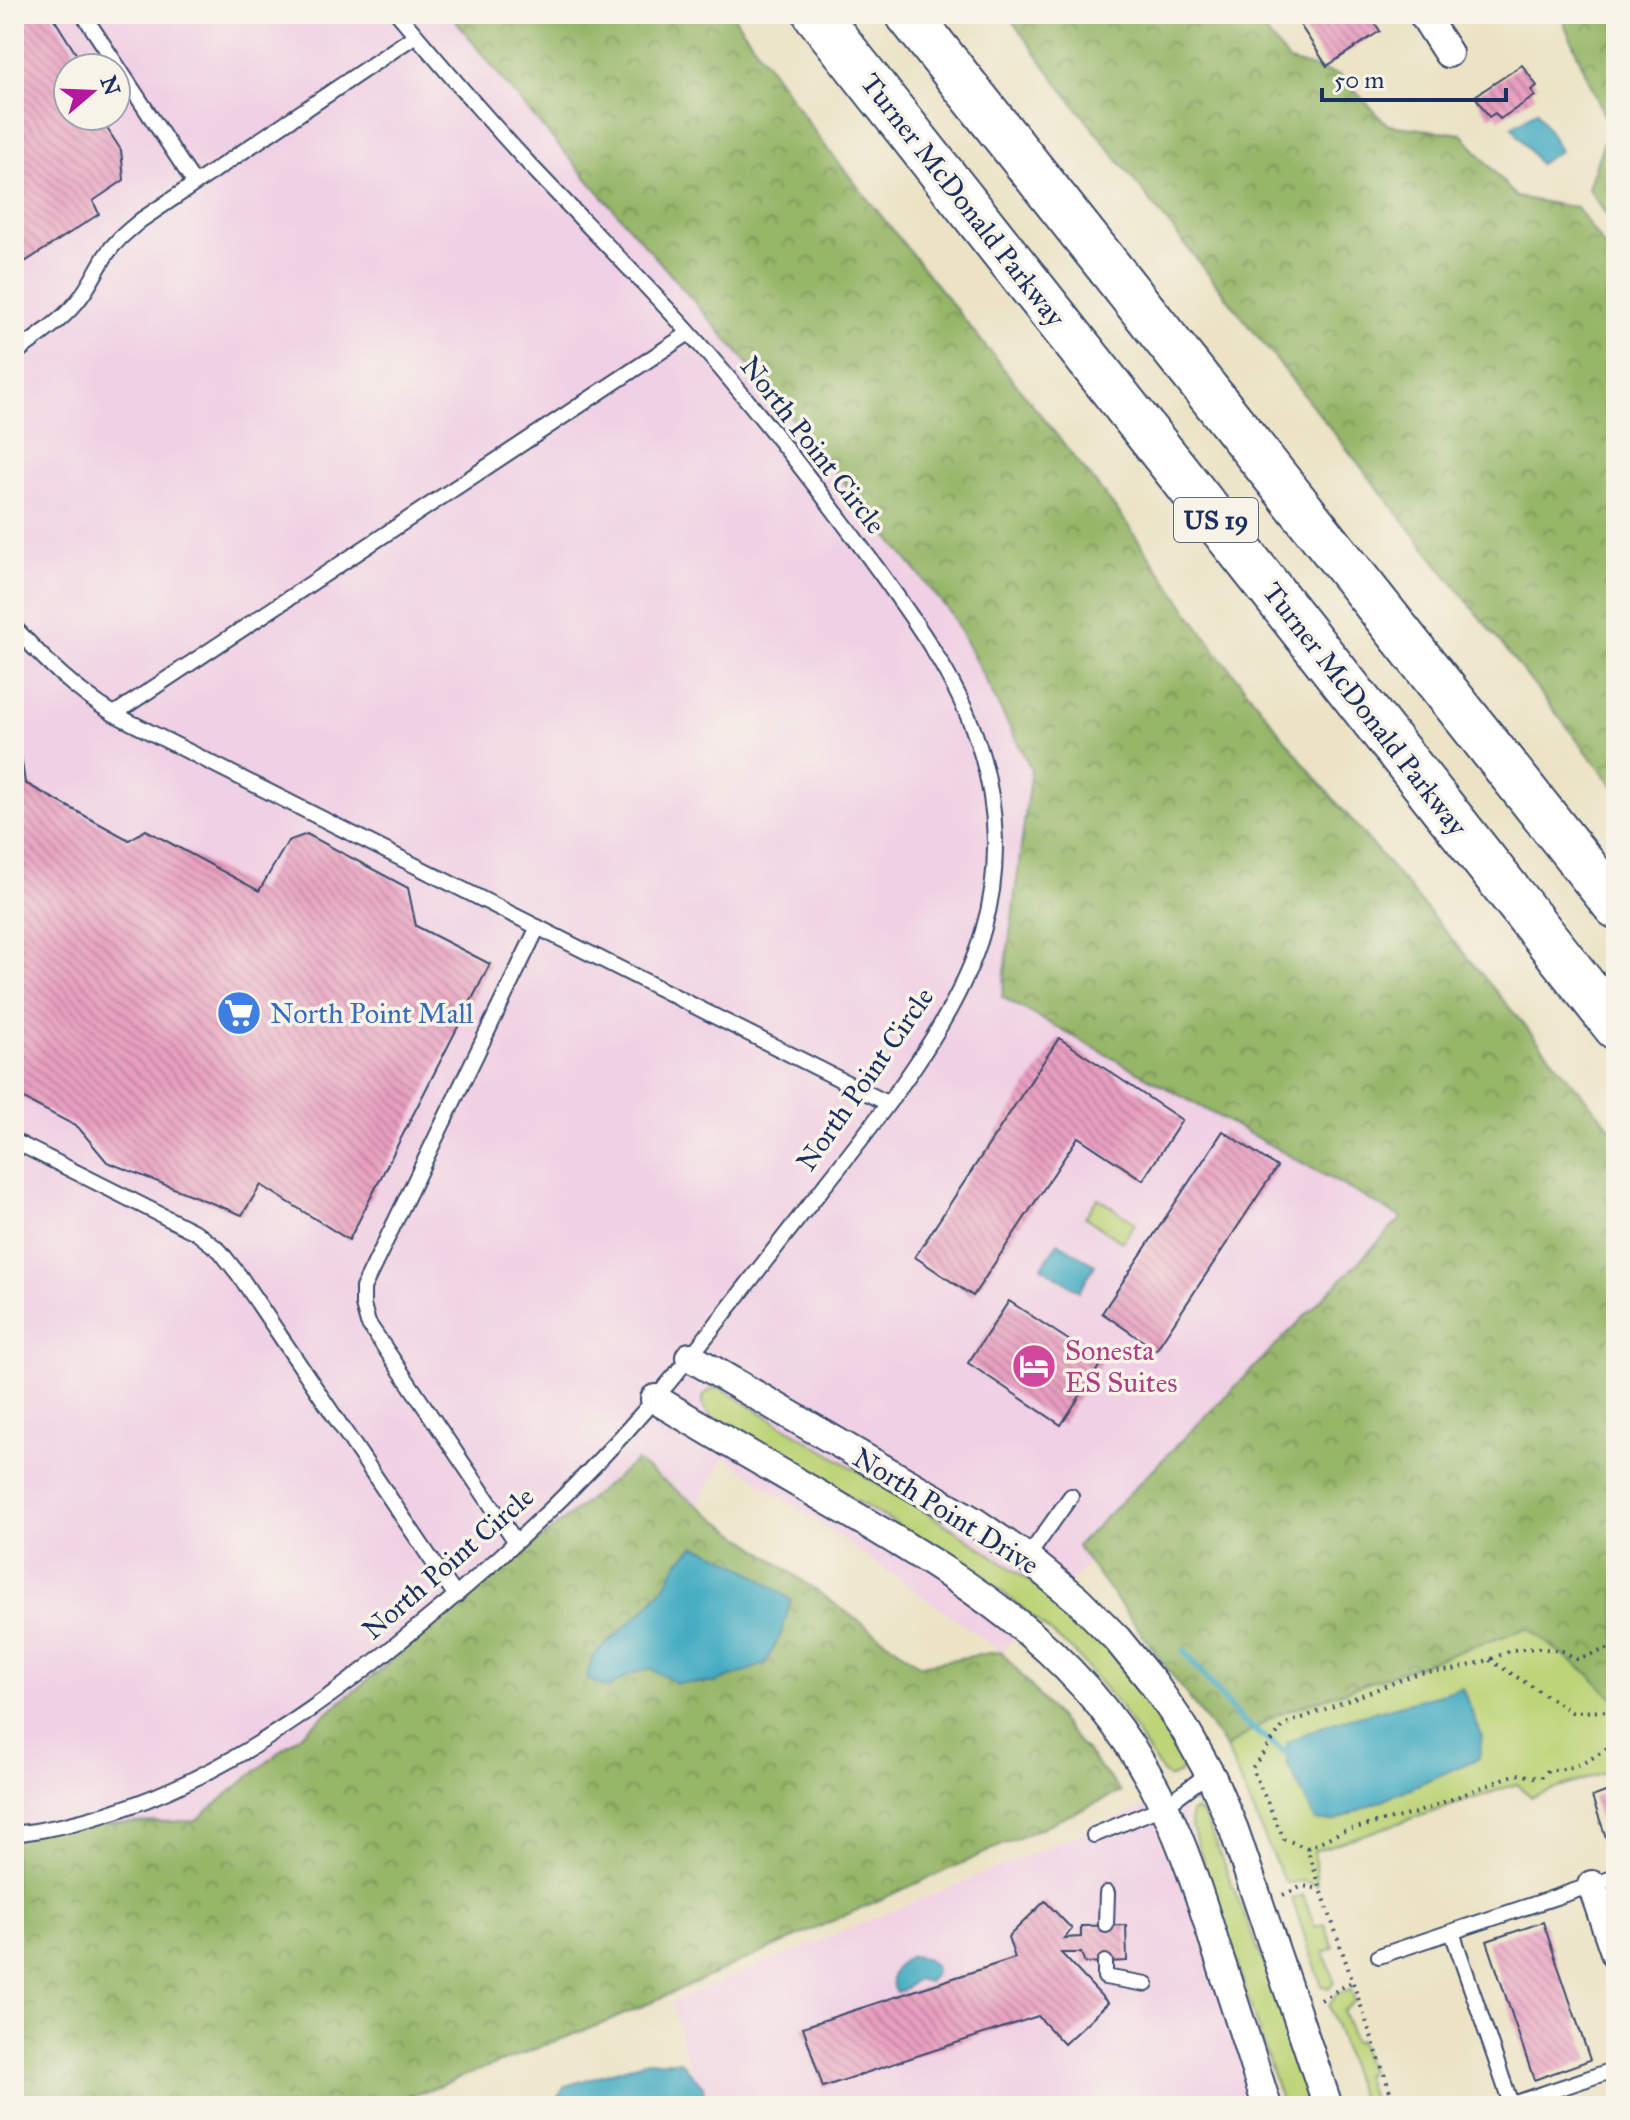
<svg xmlns="http://www.w3.org/2000/svg" width="1630" height="2120" font-family="'IM FELL Great Primer',serif">
	<defs>
		<pattern id="forest-crowns" width="20" height="18" patternUnits="userSpaceOnUse" patternTransform="scale(2)"><rect width="20" height="18" fill="#96b668"/><path d="M2 6a3 3 0 1 1 6 0M12 15a3 3 0 1 1 6 0" fill="none" stroke="#7a9459"/></pattern>
		<pattern id="building-back-hatch" width="6" height="6" patternUnits="userSpaceOnUse" patternTransform="scale(2)"><rect width="6" height="6" fill="#e89fbf"/><path d="M-1 5l2 2M0 0l6 6M5-1l2 2" fill="none" stroke="#bb829e"/></pattern>
	</defs>
	<rect width="100%" height="100%" fill="#f7f3e8"/>
	<filter id="ink" filterUnits="userSpaceOnUse"><feTurbulence type="fractalNoise" baseFrequency=".0125" numOctaves="2"/><feDisplacementMap in="SourceGraphic" scale="16" xChannelSelector="R" yChannelSelector="G"/><feConvolveMatrix kernelMatrix="1 2 1 2 8 2 1 2 1" color-interpolation-filters="sRGB"/></filter>
	<filter id="wash" filterUnits="userSpaceOnUse"><feTurbulence type="fractalNoise" baseFrequency=".006" numOctaves="4" result="noise"/><feDisplacementMap in="SourceGraphic" scale="32" xChannelSelector="R" yChannelSelector="G"/><feGaussianBlur stdDeviation="1.8" result="paint"/><feColorMatrix in="noise" values="0 0 0 0 0 0 0 0 0 0 0 0 0 0 0 0 0 1.4 0 .05"/><feComposite in="paint" operator="in"/></filter>
	<g filter="url(#wash)">
		<rect width="100%" height="100%" fill="#ece3c5"/>
		<path fill="#f0d0e4" fill-rule="evenodd" d="M14,14H616L1440,1214L1001,1651L724,1457L696,1508L379,1789L14,1929ZM68,68H116V116H68Z
			M1179,1793L1266,2106H700L671,2002Z
			M490,2094L511,2106H454Z"/>
		<path fill="#bdd478" stroke="#6c826b" stroke-width="2" d="M1098,1198L1135,1223L1122,1242L1085,1217Z
			M719,1387C773,1420 827,1452 881,1485C992,1552 1135,1638 1184,1765L1180,1773L1170,1778L1161,1771L1120,1707L1075,1653L994,1585L898,1525L711,1417L703,1406V1397L710,1390Z
			M1527,1628L1589,1674L1616,1701V1769L1531,1797L1517,1784L1314,1851L1317,1885L1302,1881L1287,1883L1280,1873L1226,1748L1277,1714Z
			M1196,1810L1204,1815L1268,1974L1314,2106H1283L1191,1824V1812Z
			M1303,1895L1315,1927L1325,1924L1333,1948L1324,1952L1334,1981L1329,1988L1322,1986L1292,1899Z
			M1351,1990L1355,2001L1343,2011L1354,2042L1359,2040L1369,2072L1364,2074L1374,2105L1382,2106H1363L1329,2006L1337,1994Z"/>
		<path fill="url(#forest-crowns)" stroke="#587263" stroke-width="2" d="M450,14H732L822,142L1120,514L1216,651L1311,772L1616,1134V1701L1589,1674L1527,1628L1277,1714L1226,1748L1077,1546L1402,1218L1002,997L1031,769L952,615L742,357L520,101Z
			M1007,14H1252L1289,61L1339,75L1388,125L1462,134L1516,197L1577,208L1616,263V789L1072,102Z
			M1560,14H1616V229L1588,188L1609,126Z
			M636,1461L920,1665L1001,1651L1121,1792L609,2021L385,2106H14V1826L195,1821Z"/>
		<path fill="#41aac1" stroke="#2e6c90" stroke-width="2" d="M1537,111L1560,151L1539,164L1512,127Z
			M1058,1242L1095,1265L1079,1291L1042,1267Z
			M695,1546C731,1557 761,1578 791,1600L781,1634L765,1664L715,1683H676L651,1669L630,1674L608,1688L587,1679L592,1657L645,1609L665,1586L678,1562Z
			M1462,1688L1482,1736L1479,1758L1335,1821H1316L1288,1765L1287,1742L1325,1725Z
			M910,1956C927,1957 945,1966 928,1982L916,1979L903,1991L897,1993C885,1978 896,1964 910,1956Z
			M648,2061H680L703,2086L705,2106H561L558,2098L565,2086Z"/>
		<g fill="none" stroke-linecap="round" stroke-linejoin="round">
			<path stroke="#41aac1" stroke-width="7" d="M1184,1651L1242,1721L1287,1754"/>
		</g>
		<g id="blocks">
			<path fill="url(#building-back-hatch)" d="M14,14H51L85,68H68V116H99L121,150L124,180L93,201L99,214L14,269Z
				M1293,14H1369L1380,31L1327,66Z
				M1522,65L1537,86L1531,90L1535,96L1500,119L1495,113L1489,117L1475,96Z
				M14,729L18,735L25,783L129,840L146,830L259,891L288,841L307,834L408,888L416,926L490,964L349,1240L261,1185L242,1215L107,1162L78,1127L14,1094V1081L23,1067L14,1063Z
				M1059,1038L1182,1120L1143,1180L1078,1137L973,1296L915,1257Z
				M1223,1131L1277,1167L1156,1350L1102,1313Z
				M1009,1301L1102,1362L1061,1425L968,1363Z
				M1616,1788V1847L1610,1849L1592,1797Z
				M1045,1901L1072,1929L1064,1938L1081,1937V1926L1126,1925L1127,1961L1085,1963L1081,1953H1061L1108,2003L1064,2044L1038,2016L823,2087L803,2027L1015,1958L1008,1937Z
				M1543,1922L1590,2060L1534,2080L1487,1941Z"/>
		</g>
	</g>
	<g filter="url(#ink)">
		<use href="#blocks" fill-opacity="0" stroke="#3a4a6d" stroke-width="2"/>
		<g fill="none" stroke-linecap="round" stroke-linejoin="round">
			<g stroke="#3a4a6d" stroke-width="18">
				<path id="lane" d="M83,14L195,184
					M14,354C36,338 59,323 76,303C89,288 96,271 106,255C115,241 128,231 141,220L416,35
					M14,627C47,662 73,689 114,714L887,1103
					M114,714L689,333
					M14,1141L197,1233L220,1251L239,1275L456,1596
					M516,1542L368,1323L363,1305V1288L538,927
					M1027,1558L1071,1496
					M14,1834C172,1815 301,1723 420,1625C504,1557 583,1482 654,1400C706,1340 753,1276 802,1214C864,1136 956,1027 983,931C1001,871 998,805 979,746C957,676 908,611 865,552C808,475 749,399 685,328C634,272 581,219 530,165C484,116 441,65 398,14
					M1094,1835L1165,1806L1209,1773
					M1106,1925L1107,1893
					M1452,1932L1511,2104
					M1379,1956L1616,1877
					M1105,1962V1977L1146,1984
					M1507,2106L1616,2069"/>
			</g>
			<g stroke="#3a4a6d" stroke-width="32">
				<path id="street" d="M1423,14L1448,53
					M690,1357L973,1521L1027,1558L1077,1599L1117,1639L1153,1683L1184,1728L1212,1778L1234,1830L1328,2106
					M655,1399C719,1437 784,1475 848,1512C983,1591 1096,1662 1165,1808C1186,1852 1201,1898 1215,1945C1233,1998 1250,2052 1267,2106
					M1592,1885L1616,1955"/>
			</g>
			<g stroke="#3a4a6d" stroke-width="48">
				<path id="highway" d="M816,14L1616,1027
					M908,14L1616,906"/>
			</g>
			<path stroke="#3a4a6d" stroke-width="4" stroke-dasharray="2 6" stroke-linecap="butt" d="M1490,1660L1572,1712L1616,1711
				M1307,1848L1343,1831L1416,1813L1516,1774L1541,1778L1548,1770C1573,1771 1599,1757 1616,1740
				M1283,1895L1303,1886L1321,1889
				M1321,2000L1353,1981
				M1395,2106L1307,1848L1284,1839L1252,1768L1284,1725L1419,1673L1453,1670L1489,1660L1512,1650L1539,1648L1562,1651L1577,1659L1616,1646"/>
			<use href="#lane" stroke="#fff" stroke-width="14"/>
			<use href="#street" stroke="#fff" stroke-width="28"/>
			<use href="#highway" stroke="#fff" stroke-width="44"/>
		</g>
	</g>
	<defs>
		<g id="supermarket-disc" transform="scale(2.3)"><circle r="9.5" fill="#3f7fe0" stroke="#f7f3e8"/><path d="M-6-5.5h2.5l.6 2H6L4.5 2H-2.5L-4.4-4H-6ZM-1.5 3.2a1.3 1.3 0 1 0 .1 0ZM3 3.2a1.3 1.3 0 1 0 .1 0Z" fill="#fff"/></g>
		<g id="hotel-disc" transform="scale(2.3)"><circle r="9.5" fill="#d1479c" stroke="#f7f3e8"/><path d="M-6-4.5h1.5V1H6V5H4.5V3h-9V5H-6ZM-4 0a1.8 1.8 0 1 1 3.6 0ZM.5 0V-2.5h3Q6-2.5 6 0Z" fill="#fff"/></g>
	</defs>
	<g fill-rule="evenodd">
		<use href="#supermarket-disc" x="239" y="1013"/>
		<use href="#hotel-disc" x="1034" y="1366"/>
	</g>
	<g text-anchor="middle" dominant-baseline="central" stroke-width="7" stroke-linejoin="round" paint-order="stroke">
		<rect fill="#f7f3e8" stroke="#5d6a87" stroke-width="2" x="1174" y="498" width="84" height="44" rx="6"/>
		<g font-size="26" font-weight="bold" fill="#1b2f5e">
			<text x="1216" y="520">US 19</text>
		</g>
		<g font-size="28" fill="#1b2f5e" stroke="#f7f3e8">
			<text transform="translate(963 200) rotate(52)">Turner McDonald Parkway</text>
			<text transform="translate(813 445) rotate(52)">North Point Circle</text>
			<text transform="translate(1365 709) rotate(52)">Turner McDonald Parkway</text>
			<text transform="translate(865 1079) rotate(-55)">North Point Circle</text>
			<text transform="translate(946 1511) rotate(32)">North Point Drive</text>
			<text transform="translate(448 1563) rotate(-41)">North Point Circle</text>
		</g>
		<g font-size="28" fill="#366cbe" stroke="#f7f3e8" text-anchor="start">
			<text x="270" y="1013">North Point Mall</text>
		</g>
		<g font-size="28" fill="#b23c85" stroke="#f7f3e8" text-anchor="start">
			<text x="1065" y="1350">Sonesta<tspan x="1065" dy="32">ES Suites</tspan></text>
		</g>
	</g>
	<rect width="1630" height="2120" fill="none" stroke="#f7f3e8" stroke-width="48"/>
	<g transform="translate(92 92) rotate(71)"><circle r="38" fill="#f7f3e8" stroke="#9fa5b1" stroke-width="2"/>
	<path d="M0-6L14 30L0 20L-14 30Z" fill="#b5179e"/>
	<text y="-12" font-size="22" font-weight="bold" text-anchor="middle" fill="#1b2f5e">N</text>
	</g>
	<path d="M1322 88v12h184v-12" fill="none" stroke="#1b2f5e" stroke-width="4"/>
	<text x="1334" y="88" font-size="24" fill="#1b2f5e" stroke="#f7f3e8" stroke-width="6" paint-order="stroke">50 m</text>
</svg>
